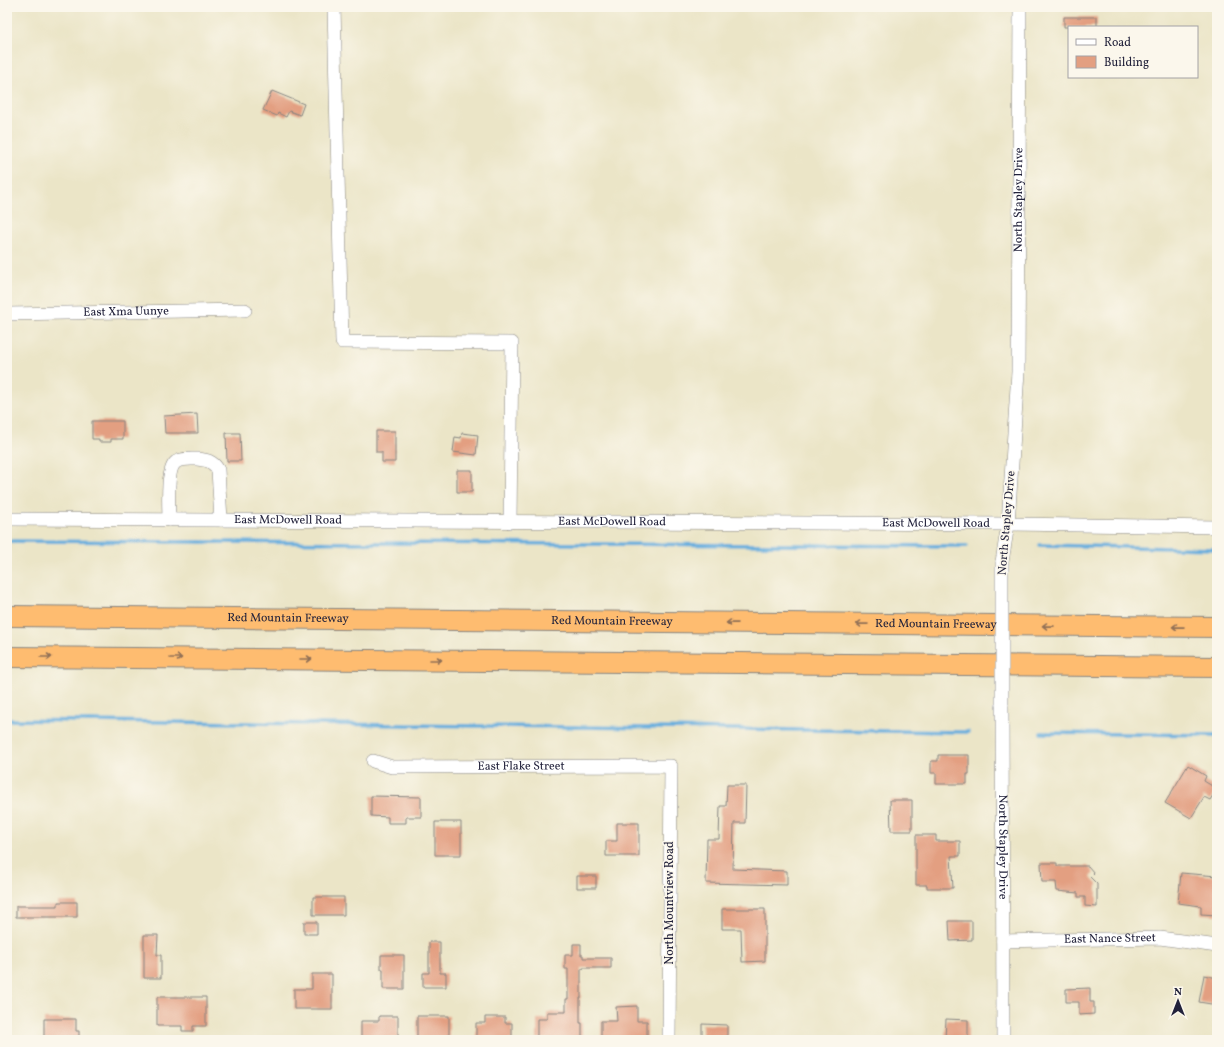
<svg xmlns="http://www.w3.org/2000/svg" width="1224" height="1047" font-family="Vollkorn,serif">
	<rect width="100%" height="100%" fill="#fbf7ec"/>
	<filter id="ink" filterUnits="userSpaceOnUse"><feTurbulence type="fractalNoise" baseFrequency=".025" numOctaves="2"/><feDisplacementMap in="SourceGraphic" scale="8" xChannelSelector="R" yChannelSelector="G"/><feConvolveMatrix kernelMatrix="1 2 1 2 8 2 1 2 1" color-interpolation-filters="sRGB"/></filter>
	<filter id="wash" filterUnits="userSpaceOnUse"><feTurbulence type="fractalNoise" baseFrequency=".012" numOctaves="4" result="noise"/><feDisplacementMap in="SourceGraphic" scale="16" xChannelSelector="R" yChannelSelector="G"/><feGaussianBlur stdDeviation="0.9" result="paint"/><feColorMatrix in="noise" values="0 0 0 0 0 0 0 0 0 0 0 0 0 0 0 0 0 1.4 0 .05"/><feComposite in="paint" operator="in"/></filter>
	<g filter="url(#wash)">
		<rect width="100%" height="100%" fill="#ebe5c7"/>
		<g fill="none" stroke-linecap="round" stroke-linejoin="round">
			<path stroke="#68aede" stroke-width="3.5" d="M7,541L967,546
				M1040,545L1217,549
				M7,720L968,732
				M1041,733L1217,735"/>
		</g>
		<g id="blocks">
			<path fill="#e39f81" d="M1064,17H1097V27H1064Z
				M272,91L304,104L300,115L289,111L286,117L278,113L277,116L263,110Z
				M197,414L198,433H165L164,416Z
				M92,421H123V439H111V442H99V439H92Z
				M376,431H395V462H382V452H376Z
				M226,433H240L241,461H227Z
				M462,433L478,435L476,455L453,452L455,437L461,438Z
				M457,470H472V492H457Z
				M938,755H969V774H967V784H936V773H931V761H938Z
				M1188,765L1206,776L1204,781L1217,789L1210,800L1204,797L1191,818L1165,803Z
				M727,785H746L745,823H734L733,869L787,871V885L706,883L707,839H719L720,806H726Z
				M371,796L421,797V817H406V823H388V817L371,816Z
				M890,800H912V831H891Z
				M435,822H461V855H435Z
				M617,823H639V856H606V841H617Z
				M916,835H936V841H960V856H951L953,888H927V885H916Z
				M1041,863H1057V866H1088L1094,873L1090,877L1097,884V907L1085,906V897H1078V893L1057,891L1056,882H1042Z
				M1181,873L1217,876V915L1201,914V906L1178,903Z
				M577,876H596V888H577Z
				M313,897H344V915H313Z
				M58,902H77V917H16V906H58Z
				M722,909H765V961L742,962L741,929H722Z
				M949,921H972V940L950,941Z
				M304,922H317V934H304Z
				M144,935H158L157,955H161V978H144Z
				M429,942H440V973H446V987H423V973H429Z
				M573,944H581V955H583V958H611V968H583V969H581V998H580V1023H582V1039H537V1019H547V1012H566V999H568V969H565V955H573Z
				M381,955H404V989H383V969H381Z
				M312,974H332V1009H294V989H312Z
				M1204,975L1217,978V1005L1199,1002Z
				M1090,988V1002H1094V1014L1079,1015V1002H1066V989Z
				M157,997H206V1026H193V1031H182V1026H157Z
				M637,1006V1021H647V1039L601,1040V1021H617L616,1007Z
				M379,1016H398V1039H361V1021H379Z
				M417,1016H449V1040L417,1039Z
				M485,1017H505V1023H512V1040H476V1023H485Z
				M44,1019H76V1031H79V1040H44Z
				M946,1019L968,1020V1040H945Z
				M702,1024L727,1025V1040H702Z"/>
		</g>
	</g>
	<g filter="url(#ink)">
		<use href="#blocks" fill-opacity="0" stroke="#868481" stroke-width="1"/>
		<g fill="none" stroke-linecap="round" stroke-linejoin="round">
			<g stroke="#868481" stroke-width="14">
				<g id="minor">
					<path d="M334,7L342,342L512,343L510,522"/>
					<path id="s1" d="M7,314L245,310"/>
					<path id="s2" d="M7,519L1008,524L1217,527"/>
					<path d="M169,520C169,507 166,469 176,462C182,458 190,459 197,459C207,460 213,461 218,470L221,520"/>
					<path id="s3" d="M1002,562L1008,524L1018,372L1020,7"/>
					<path id="s4" d="M1002,704L1003,1040"/>
					<path id="s5" d="M373,761L392,767L671,766L669,1040"/>
					<path id="s6" d="M1003,941L1160,938L1217,946"/>
				</g>
			</g>
			<g stroke="#868481" stroke-width="22">
				<g id="highway">
					<path id="s7" d="M7,616L1217,627"/>
					<path d="M7,657L1217,667"/>
				</g>
			</g>
			<use href="#minor" stroke="#fff" stroke-width="13"/>
			<use href="#highway" stroke="#febc70" stroke-width="20"/>
			<g stroke="#868481" stroke-width="14" stroke-linecap="butt">
				<path id="minor-bridge" d="M1002,562V704"/>
			</g>
			<use href="#minor-bridge" stroke="#fff" stroke-width="13"/>
		</g>
		<defs><path id="oneway-shaft" d="M-6 0H5M1.5-3L5.5 0L1.5 3" fill="none" stroke-width="1.6" stroke-linecap="round" stroke-linejoin="round"/></defs>
		<g stroke="#906f56">
			<use href="#oneway-shaft" transform="translate(732 623) rotate(-179)"/>
			<use href="#oneway-shaft" transform="translate(862 624) rotate(-179)"/>
			<use href="#oneway-shaft" transform="translate(1048 626) rotate(-179)"/>
			<use href="#oneway-shaft" transform="translate(1178 627) rotate(-179)"/>
			<use href="#oneway-shaft" transform="translate(46 657)"/>
			<use href="#oneway-shaft" transform="translate(176 658)"/>
			<use href="#oneway-shaft" transform="translate(306 659)"/>
			<use href="#oneway-shaft" transform="translate(436 660)"/>
		</g>
	</g>
	<g text-anchor="middle" dominant-baseline="central" stroke-width="3" stroke-linejoin="round" paint-order="stroke">
		<g font-size="12" fill="#22223b" stroke="#fbf7ec">
			<text stroke="none"><textPath href="#s3" startOffset="363">North Stapley Drive</textPath></text>
			<text stroke="none"><textPath href="#s1" startOffset="119">East Xma Uunye</textPath></text>
			<text stroke="none"><textPath href="#s2" startOffset="281">East McDowell Road</textPath></text>
			<text stroke="none"><textPath href="#s2" startOffset="605">East McDowell Road</textPath></text>
			<text transform="translate(1007 523) rotate(-85)">North Stapley Drive</text>
			<text stroke="none"><textPath href="#s2" startOffset="929">East McDowell Road</textPath></text>
			<text stroke="none"><textPath href="#s7" startOffset="281">Red Mountain Freeway</textPath></text>
			<text stroke="none"><textPath href="#s7" startOffset="605">Red Mountain Freeway</textPath></text>
			<text stroke="none"><textPath href="#s7" startOffset="929">Red Mountain Freeway</textPath></text>
			<text stroke="none"><textPath href="#s5" startOffset="149">East Flake Street</textPath></text>
			<text stroke="none"><textPath href="#s4" startOffset="143">North Stapley Drive</textPath></text>
			<text transform="translate(670 903) rotate(-90)">North Mountview Road</text>
			<text stroke="none"><textPath href="#s6" startOffset="107">East Nance Street</textPath></text>
		</g>
	</g>
	<rect width="1224" height="1047" fill="none" stroke="#fbf7ec" stroke-width="24"/>
	<rect x="1068" y="26" width="130" height="52" fill="#fbf7ec" stroke="#a4a2a5"/>
	<rect x="1076" y="39" width="20" height="6" fill="#ffffff" stroke="#a4a2a5"/>
	<text x="1104" y="46" font-size="12" fill="#22223b">Road</text>
	<rect x="1076" y="56" width="20" height="12" fill="#e39f81" stroke="#a4a2a5"/>
	<text x="1104" y="66" font-size="12" fill="#22223b">Building</text>
	<g transform="translate(1178 1001)" stroke="#fbf7ec" stroke-width="3" paint-order="stroke">
	<path d="M0-3L7 15L0 10L-7 15Z" fill="#22223b"/>
	<text y="-6" font-size="11" font-weight="bold" text-anchor="middle" fill="#22223b">N</text>
	</g>
</svg>
